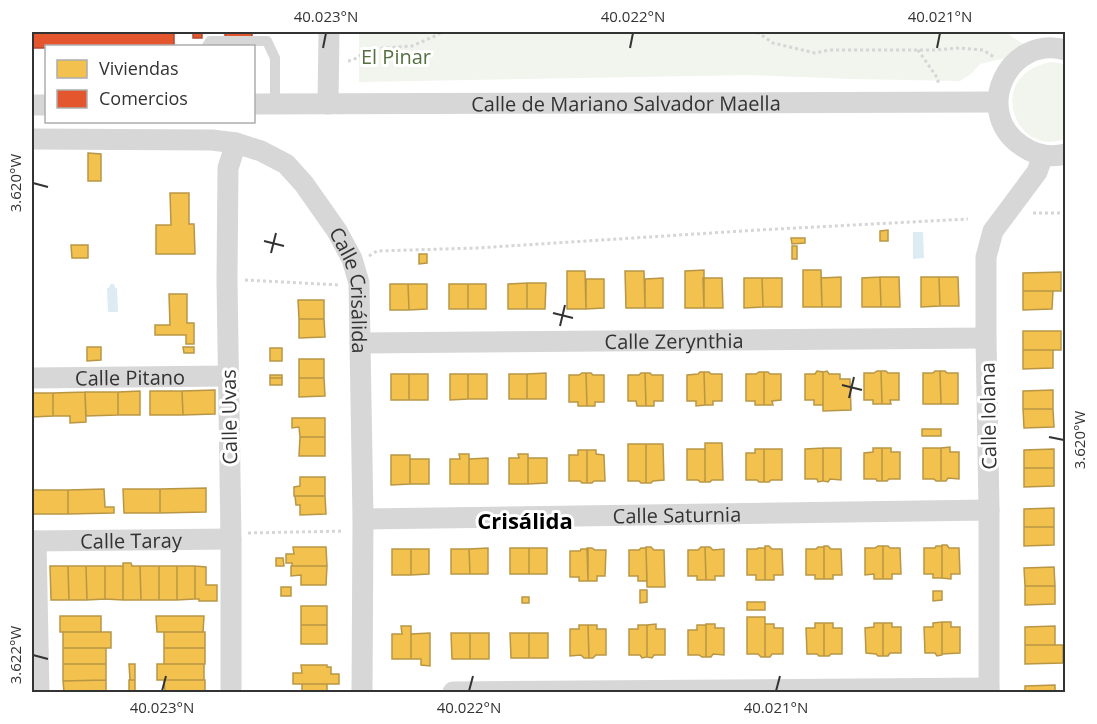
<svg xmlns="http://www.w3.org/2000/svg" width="1097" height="724" font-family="'Open Sans',sans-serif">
	<rect width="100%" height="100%" fill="#fff"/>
	<path fill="#f1f5ed" d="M359,32H1014L1009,35L1035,51L980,64L971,74L960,81L852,79L750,75L359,82Z
		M1051,62L1065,64V139C1014,158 984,74 1051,62Z"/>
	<path fill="#ddebf3" d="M913,232H923L924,258L913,259Z
		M111,284H114L115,288H117L118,312H108L107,288H109L110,285Z"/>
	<path fill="#f2c14e" stroke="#b99646" stroke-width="1.5" d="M88,153L101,154V181H88Z
		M170,193H189V224H194L195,254H156V225H171Z
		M888,230V241H880V231Z
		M791,238H805V243L792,244Z
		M71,245H88V258H72Z
		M792,246H797V259H792Z
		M419,254H427V263L419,264Z
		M704,270V308H685V271Z
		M803,270H821L822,307H803Z
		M567,271H585L586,309H567Z
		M625,271H644L645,308H626Z
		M1061,272V291H1023V273Z
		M841,277V307H822L821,278Z
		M880,277H899L900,307H881Z
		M880,277L881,307H862V278Z
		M921,277H939L940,306L921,307Z
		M939,277H958L959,306H940Z
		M663,278V308H645V279Z
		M703,278H722L723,308H704Z
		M744,278H762L763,307L744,308Z
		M762,278H782V307H763Z
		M586,279H604V308L586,309Z
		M527,283V309H508V284Z
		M527,283H546L545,309H527Z
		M390,284H408L409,310H390Z
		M408,284H427V309L409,310Z
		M449,284H468V309H449Z
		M468,284H486V309H468Z
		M1023,291H1053L1052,309L1023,310Z
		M169,294H187V323H194V344H186V335H155V325H170Z
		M298,300H324V319H299Z
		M299,319H324L325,337L299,338Z
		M1023,331H1061V350H1023Z
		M87,347H101V360L87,361Z
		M183,347H194V353H184Z
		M270,348H282V361H270Z
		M1023,350H1053V368L1023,369Z
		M299,359H324V378H299Z
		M817,371L823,372V405H814V400H805V374H815Z
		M827,371L829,374H840V379H850L851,410L823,411V372Z
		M877,371H881L882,404H873V400H864V373H874Z
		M881,371H886L888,373H899V400H890L891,404H882Z
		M935,371H940L941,404H923V373H933Z
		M940,371H945L947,373H958V404H941Z
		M700,372H704L705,405L696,406V401H687V375L698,374Z
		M704,372H709L711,374H722V401H713V405H705Z
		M759,372H764V405H755V401H746V374H756Z
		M764,372H768L770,374H781V400L772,401L773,405H764Z
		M546,373V399H527V374Z
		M582,373H586L587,406H578V402H569V375H579Z
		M586,373H591L593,375H604V402H595V406H587Z
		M641,373H645L646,406H637L636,401H628V375H639Z
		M645,373H650L652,375H663V401H654V406H646Z
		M391,374H409V400H391Z
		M409,374H428V400H409Z
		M450,374H468V399L450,400Z
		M468,374H487V399H468Z
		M509,374H527V399H509Z
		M270,375H282V378H270Z
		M270,378H282V385H270Z
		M299,378H324L325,396L299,397Z
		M215,390V414L183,415L182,391Z
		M1053,390V409H1023V391Z
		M140,391V415H118V392Z
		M150,391H182L183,415H150Z
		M85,392L86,422L70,423V416H53V393Z
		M85,392H118V415L86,416Z
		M32,393H53V416L32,417Z
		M1023,409H1053L1054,427L1024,428Z
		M292,418H325V437H300L299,427L292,428Z
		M922,429H941V436H922Z
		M300,437H325V456H299Z
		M705,443H722L723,480H712L710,482H705Z
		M628,444H646V483H641L639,481H628Z
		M646,444H663L664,480L653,481L651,483H646Z
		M950,447V452H959V479L948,478L946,481H941V448Z
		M823,448V481L818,482L817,479H805V449Z
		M823,448H841V480L830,479L828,482L823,481Z
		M873,448H882V481H877L876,479H864V453L873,452Z
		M882,448H891V452H900V479H889L887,481H882Z
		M923,448H941V481H936L934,479H923Z
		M687,449H705V482H700L698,480H687Z
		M755,449H764V482H759L757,480H746V453H755Z
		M764,449H782V480H771L769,482H764Z
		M1054,449V468H1024V450Z
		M578,450H587V483H582L580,481H569V455H578Z
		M587,450H596V454L604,455L605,481H594L592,483H587Z
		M459,454H469V484H450V459H460Z
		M518,454H528V484H509V458H519Z
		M391,455H410V484L391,485Z
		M488,458V484H469V459Z
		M528,458H547V483L528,484Z
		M410,459H429V484H410Z
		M1024,468H1054V486L1024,487Z
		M300,477H325V496H294V487L300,486Z
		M206,488V512L160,513V489Z
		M104,489L105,507H114V513L68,514V490Z
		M123,489H160V513H124Z
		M32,490H68V514H32Z
		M295,496H325L326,514L300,515V505H296Z
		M1054,508V527H1024V509Z
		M1024,527H1054V545L1024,546Z
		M942,545H947L949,548H959L960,574H951V579L942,578Z
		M765,546H769L772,549H782L783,575H774V580H765Z
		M824,546H828L831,549H841L842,575H833V579H824Z
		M878,546H883V579H874V574L865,575V548H875Z
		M883,546H888L890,548H900L901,574H892V579H883Z
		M936,546H942V578H933V574H924V548H935Z
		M293,547H326L327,566H292V563H286V554H294Z
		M646,547H651L654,550H664L665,587H647Z
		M701,547H705L706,580H697V576H688V550H698Z
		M705,547H710L713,550L724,549V576H715V580H706Z
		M818,547H824V579H815V575H806V549H816Z
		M488,548V574H470L469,549Z
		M510,548H529V574H510Z
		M529,548H547V574H529Z
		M587,548H592L595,550H606L605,576H597V581H588Z
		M641,548H646L647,581H638V576H629V550H639Z
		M758,548H765V580H756V575H747V549H757Z
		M392,549H411V575H392Z
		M411,549H429V574L411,575Z
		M451,549H469L470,574H451Z
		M581,549H588V581H579V577H570V551H580Z
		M276,558H283L284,566H276Z
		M123,563H131L132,566H140L141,600H123Z
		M50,566H68L69,600H51Z
		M68,566H86L87,600H69Z
		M86,566H105V599L87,600Z
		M105,566H123V600L105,599Z
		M140,566H159V600H141Z
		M159,566H177V600H159Z
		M177,566H195V599L177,600Z
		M195,566L206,567V585H217V601H199V599H195Z
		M291,566H327L326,585H301V575L291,576Z
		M1054,567L1055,586H1025L1024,568Z
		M1025,586H1055V604L1025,605Z
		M281,587H291V596H281Z
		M640,590H647V602L640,603Z
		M933,591H942V600L933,601Z
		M522,597H529V603H522Z
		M747,602H765V610H747Z
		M301,606H327V625H301Z
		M60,616H101V632H60Z
		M156,616H204L203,632H157Z
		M747,617H765V657H761L758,654H747Z
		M942,622H951V627H960V653L942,654Z
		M942,622V655L937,656L935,653H925L924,627H933V623Z
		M815,623H824V656H819L817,654H807L806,628H815Z
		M824,623H833V628H842V654H831L829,656H824Z
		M874,623H883V656H878L876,654L866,653L865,628L874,627Z
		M883,623H892V627H901V653H890L888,656H883Z
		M656,624V629H665V655H654L652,658L647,657V625Z
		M706,624H715V628H724V655L713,654L711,657H706Z
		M765,624H774V628H783V654H772L770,657H765Z
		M301,625H327V644H301Z
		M579,625H588L589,658H584L581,655L570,656V629H579Z
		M588,625H597V629H606V655H596L593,658H589Z
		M638,625H647V657L642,658L640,655H629V629H638Z
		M697,625H706V657H702L699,655H688V630H697Z
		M401,626H411V659H392V634H402Z
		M1055,626V645H1025V627Z
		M63,632H111V648H63Z
		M164,632H205V648H164Z
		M430,633V666L421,665V659H411V634Z
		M451,633H470V659H452Z
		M470,633H489V659H470Z
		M510,633H529V658H511Z
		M529,633H548V658H529Z
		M1025,645H1063V663L1025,664Z
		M63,648H106V664H63Z
		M164,648H205V664H164Z
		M63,664H106V680L63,681Z
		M129,664H135V680H130Z
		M157,664H204V680H157Z
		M301,665H327V667H331V674H339V684H293V673H302Z
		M106,680V692H64L63,681Z
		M129,680H135V692H129Z
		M164,680H205V692H165Z
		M302,684H327V692H302Z
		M1055,685V692H1025V686Z"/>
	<path fill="#e4572e" stroke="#af4c30" stroke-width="1.5" d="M32,32H174V46H46V48H32Z
		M193,32H202V38H193Z
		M225,32H252V46H225Z"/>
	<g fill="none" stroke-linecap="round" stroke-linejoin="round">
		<path stroke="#d6d6d6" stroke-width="3" stroke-dasharray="3 3" stroke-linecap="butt" d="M757,32L773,43L815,53L829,50H935L960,48L983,50L994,57
			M918,50L938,79V84
			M348,61L353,60L370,49L412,46L435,36L442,32
			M1033,213H1066
			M369,256L377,251L477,248L758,230L968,219
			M245,280L340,285
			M248,533L344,531"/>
		<path stroke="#d7d7d7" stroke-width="10" d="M207,46L210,41H267L275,58V104"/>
		<g stroke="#d7d7d7" stroke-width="21">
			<path d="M1066,50C1007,34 972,113 1022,146C1035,155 1050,158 1066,154"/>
			<path id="s1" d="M254,104L997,102"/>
			<path d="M328,104L329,32"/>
			<path d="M32,105H46"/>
			<path id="s2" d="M32,139L212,140L236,143L261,151L286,164L304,184L337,231L352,259L359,283L363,519L362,692"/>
			<path id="s3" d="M360,343L986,338"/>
			<path id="s4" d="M32,378L228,376"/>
			<path id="s5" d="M363,519L989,510"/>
			<path id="s6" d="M32,541L231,539"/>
			<path d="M36,541L39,692"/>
			<path d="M231,692V539L227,280L228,168L236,143"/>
			<path d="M453,692L989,688"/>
			<path d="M989,692V510L986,338V257L993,231L1037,172L1043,155"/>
		</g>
	</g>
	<path fill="none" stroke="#333" stroke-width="2" d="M323,48L326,33M630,48L633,33M937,48L940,33M33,183L48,187M264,241L284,246M271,253L276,233M553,313L573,318M560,326L565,305M842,385L862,390M849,398L854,377M1049,437L1064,440M33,655L48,659M162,691L166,676M469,691L473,676M776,691L780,676"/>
	<g text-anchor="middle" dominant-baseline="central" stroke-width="6" stroke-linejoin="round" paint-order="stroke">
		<g font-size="20" fill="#56703f" stroke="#fff">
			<text x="396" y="56">El Pinar</text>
		</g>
		<g font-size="20" fill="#333" stroke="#fff">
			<text stroke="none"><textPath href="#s1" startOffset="372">Calle de Mariano Salvador Maella</textPath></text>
			<text stroke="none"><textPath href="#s2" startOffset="405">Calle Crisálida</textPath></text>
			<text stroke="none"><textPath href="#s3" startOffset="314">Calle Zerynthia</textPath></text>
			<text stroke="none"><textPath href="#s4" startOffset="98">Calle Pitano</textPath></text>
			<text transform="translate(988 416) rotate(-91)">Calle Iolana</text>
			<text transform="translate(229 417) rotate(-91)">Calle Uvas</text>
			<text stroke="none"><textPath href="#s5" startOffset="314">Calle Saturnia</textPath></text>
			<text stroke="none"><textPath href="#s6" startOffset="99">Calle Taray</textPath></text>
		</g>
		<g font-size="22" font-weight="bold" fill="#000" stroke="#fff">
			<text x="525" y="520">Crisálida</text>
		</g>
	</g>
	<rect width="1097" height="724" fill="none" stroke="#ffffff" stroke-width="66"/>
	<rect x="45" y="45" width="210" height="78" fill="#ffffff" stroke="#adadad" stroke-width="1.5"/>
	<rect x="57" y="60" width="30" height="18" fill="#f2c14e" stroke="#adadad" stroke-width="1.5"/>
	<text x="99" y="75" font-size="18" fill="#333333">Viviendas</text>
	<rect x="57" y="90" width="30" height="18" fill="#e4572e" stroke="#adadad" stroke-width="1.5"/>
	<text x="99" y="105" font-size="18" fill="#333333">Comercios</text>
	<rect x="33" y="33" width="1031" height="658" fill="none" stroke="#333" stroke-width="2"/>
	<g font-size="15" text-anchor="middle" fill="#333">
		<text x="326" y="22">40.023°N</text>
		<text x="633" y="22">40.022°N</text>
		<text x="940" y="22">40.021°N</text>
		<text transform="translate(16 183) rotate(-90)" y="5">3.620°W</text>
		<text transform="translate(1080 440) rotate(-90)" y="5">3.620°W</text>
		<text transform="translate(16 655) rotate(-90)" y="5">3.622°W</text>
		<text x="162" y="713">40.023°N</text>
		<text x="469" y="713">40.022°N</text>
		<text x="776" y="713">40.021°N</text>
	</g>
</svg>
